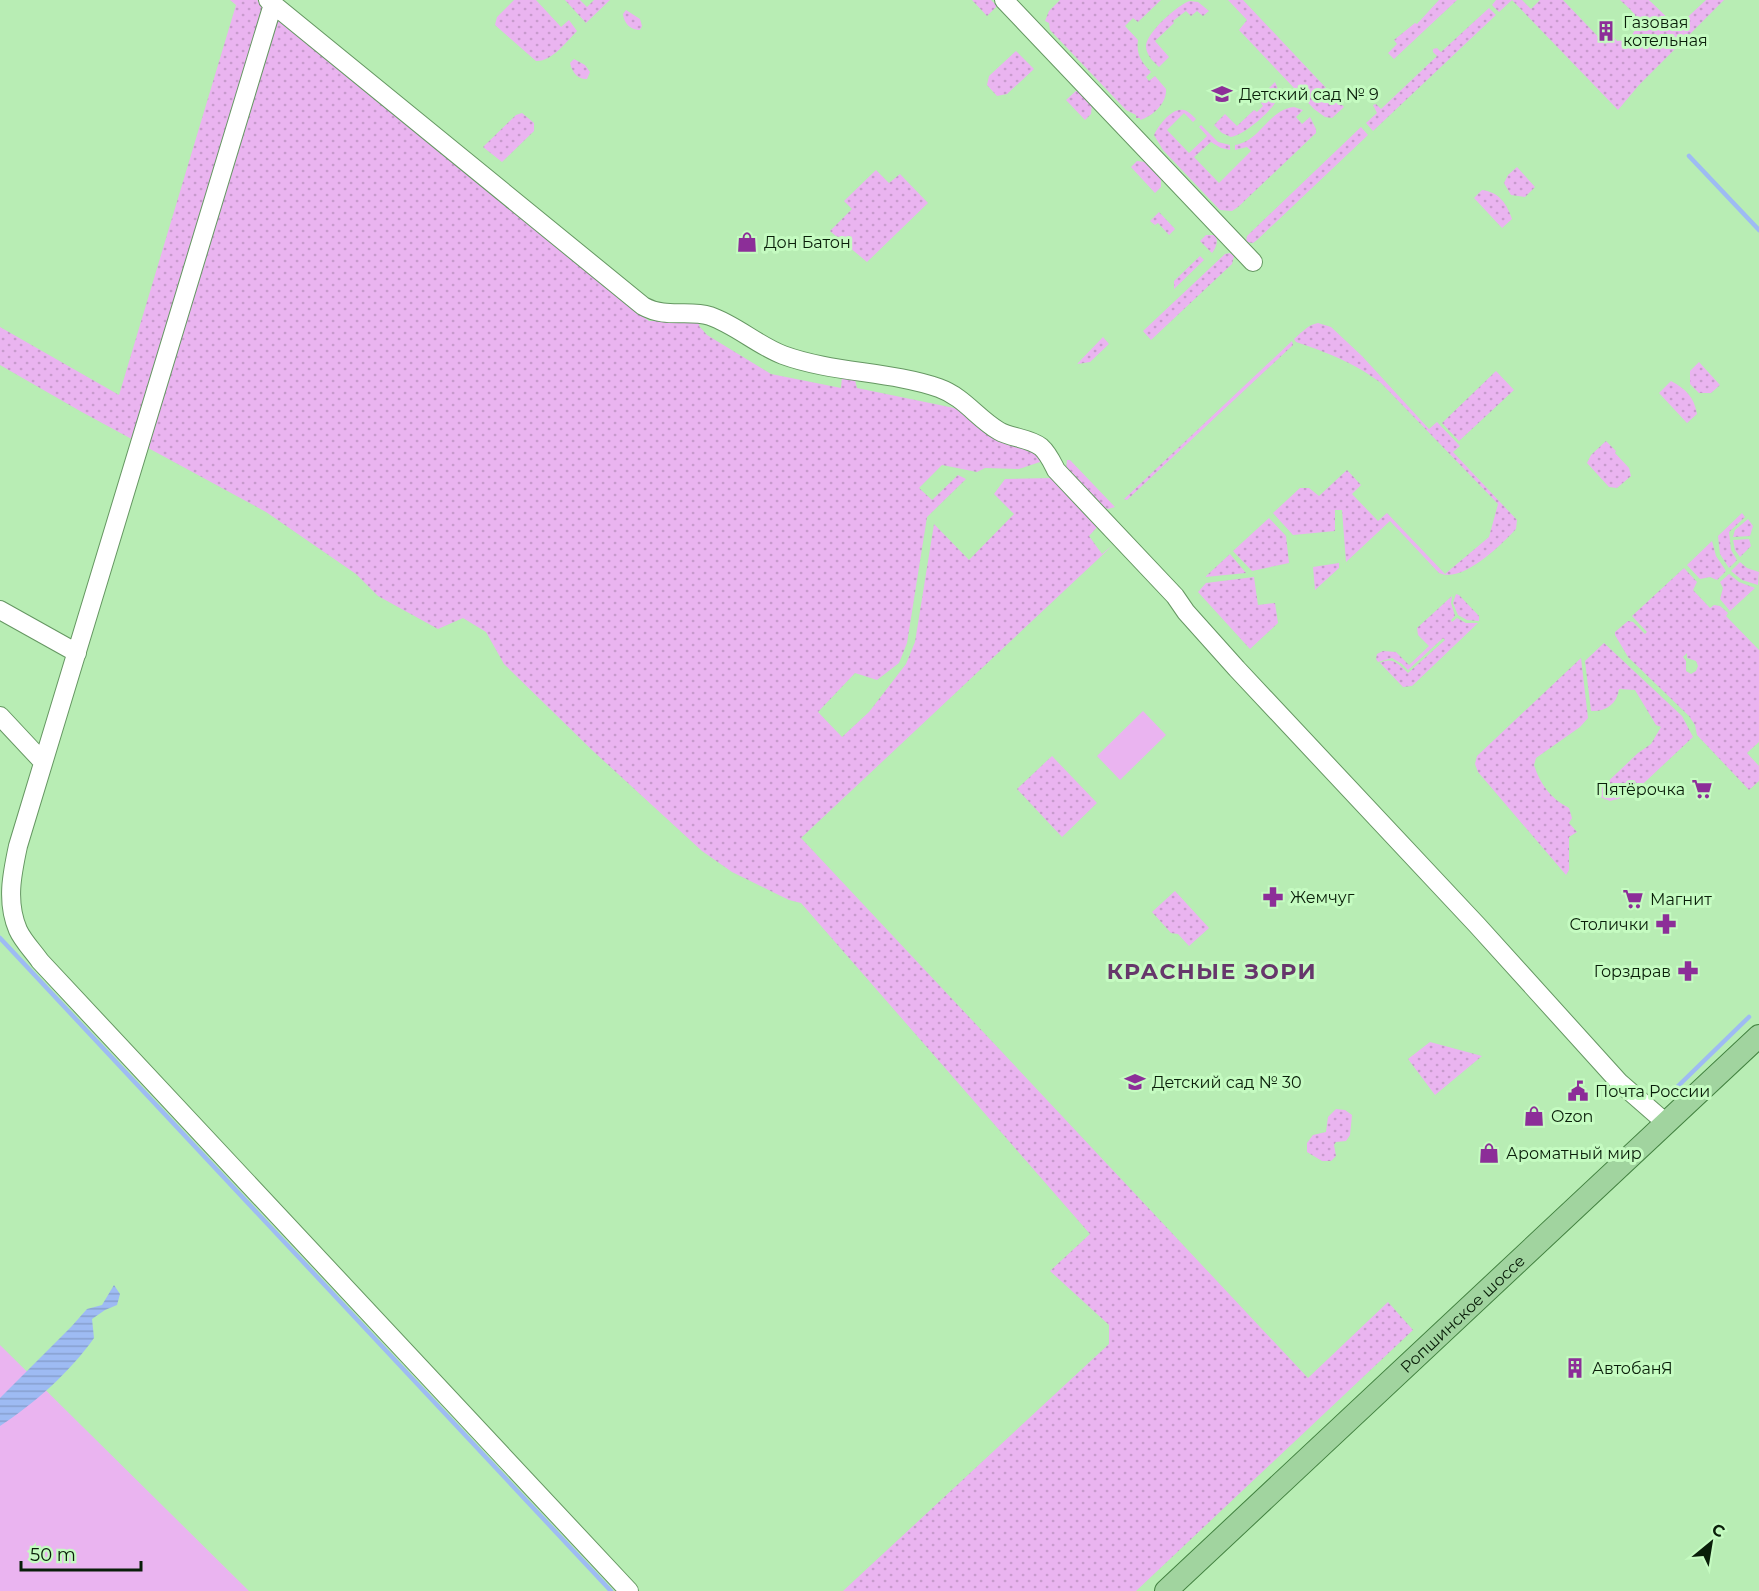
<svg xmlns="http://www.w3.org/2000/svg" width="1759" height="1591" font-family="Montserrat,sans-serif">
	<defs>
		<pattern id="grass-dots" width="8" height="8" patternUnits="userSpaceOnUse" patternTransform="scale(1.5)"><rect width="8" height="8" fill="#eab4f0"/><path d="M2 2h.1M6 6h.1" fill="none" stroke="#c79acc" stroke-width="1.8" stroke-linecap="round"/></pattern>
		<pattern id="water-rules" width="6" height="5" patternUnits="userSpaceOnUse" patternTransform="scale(1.5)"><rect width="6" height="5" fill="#9ebbf3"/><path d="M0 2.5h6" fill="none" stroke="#87a0cf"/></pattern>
	</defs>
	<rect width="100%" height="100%" fill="#b8edb4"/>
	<path fill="url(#grass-dots)" fill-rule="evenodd" d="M230,0H257L649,321L700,319L699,326L707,335L771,374L841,388L842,376H854L857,388L959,409L1039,453L1042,457L1040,462L1019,469L985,468L977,472L942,465L919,488L932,500L958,475L966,479L927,517L907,643L899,663L877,680L855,673L818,712L842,737L869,712L906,664L915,642L934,524L969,560L1014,514L994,494L1005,479L1051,478L1098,526L1089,536L1102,554L1113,545L801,838L1308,1378L1388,1302L1413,1330L1136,1591H843L1109,1344V1325L1050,1271L1090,1234L801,903L789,900L732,872L702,851L593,751L504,664L486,632L463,618L438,629L378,596L356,574L266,512L80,411L0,365V327L119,395L236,5Z
		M514,0H536L561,27L569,20L577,31C567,41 552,62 536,61L495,25L497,17Z
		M565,0H580L587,7L594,0H610L586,23Z
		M972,0H991L997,6L987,16Z
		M1060,0H1161L1138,22L1133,18L1125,26L1138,40C1136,54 1141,62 1151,72L1146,77L1149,81L1155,76L1166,89C1167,103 1153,116 1140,120V118H1136V115L1126,110L1050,30L1049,23L1045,21L1049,11Z
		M1228,0H1243L1344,107L1332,118L1325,117L1314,109L1239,30L1247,20Z
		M1439,0H1457L1394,59L1388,53L1397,44L1394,40L1415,23L1417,24Z
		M1496,0H1522L1531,9L1540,0H1563L1605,44L1613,36L1617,41C1631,41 1641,28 1634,14C1631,9 1624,4 1620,0H1649L1677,27L1706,0H1724L1639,85L1618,110L1512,0L1499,12L1492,5Z
		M1190,1L1198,2L1209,11L1203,16L1197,11L1191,16L1186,11L1173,21L1174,23L1155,41L1169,57L1159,67C1153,61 1147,56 1146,47C1145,34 1178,4 1190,1Z
		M1489,8L1496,15L1373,131L1366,123L1377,113L1373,105L1376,104L1381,109L1437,56L1433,52V49L1437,48L1441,52Z
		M626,10L640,19L642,26L640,30C630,30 624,23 623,14Z
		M1016,51L1034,69L1007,94L997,96L987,85L989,76Z
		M574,59L585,65L590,72L587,79C578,80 572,72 570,63Z
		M1275,82C1278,88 1280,94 1276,101C1271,112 1243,136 1231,137L1222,133L1214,125L1225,114L1237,126L1254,110L1257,112L1263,106L1261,103L1267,98L1263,94Z
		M1077,90L1092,105L1091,114L1085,120L1066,100Z
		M1294,107L1303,110L1296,117L1302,124L1310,117L1316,129V133L1238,207L1232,211L1220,210L1163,150L1154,135C1158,126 1172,107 1184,110C1188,111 1193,116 1196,119L1193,122L1184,113L1167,130L1189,153L1207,136L1199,127L1201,125L1218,142L1230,145V150L1221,148L1211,142L1194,157L1219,183L1251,151L1247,147L1235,150V145C1260,142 1269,109 1294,107Z
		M522,113L534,123V131L502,162L483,147L516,115Z
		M1361,127L1368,135L1257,240L1253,243L1246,242L1247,236Z
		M1137,161L1145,162L1161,179V187L1155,193L1131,167Z
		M1517,167L1535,187L1525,197L1511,195L1504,183L1508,175Z
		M876,170L889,183L900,174L928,203L867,262L830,231L852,209L844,201Z
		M1482,190C1499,192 1507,204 1512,219L1502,228L1474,198Z
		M1159,212L1175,229L1169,235L1158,223L1155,225L1150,221Z
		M1206,235H1215C1219,240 1216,248 1212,253L1200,241Z
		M1230,253L1234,256L1232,264L1151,340L1143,331L1225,254Z
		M1200,256L1204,260L1174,289V281Z
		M1318,323L1331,327L1362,356L1429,429L1437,422L1460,446L1453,452L1517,520L1516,529C1501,545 1462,584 1439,573L1390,521L1346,562L1342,510H1335V531L1293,535L1273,513L1300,488H1309L1319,496L1347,470L1361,485L1352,494L1378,521L1387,513L1445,574L1489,537L1498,504L1381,383C1353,362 1328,353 1296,342L1294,339C1302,332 1308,325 1318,323Z
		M1103,337L1109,344L1090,362L1077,364Z
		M1292,341L1293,345L1127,500L1124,499Z
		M1699,362L1720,385L1711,393H1699L1690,384V371Z
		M1496,371L1514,390L1459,441L1442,423Z
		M1671,381C1686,389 1694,397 1697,414L1687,423L1659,393Z
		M1606,441L1616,451L1615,453L1629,468L1631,476L1617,488L1609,487L1587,463L1591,455Z
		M1067,460H1070L1115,507L1108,509L1100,506L1066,469Z
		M1742,513L1745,517L1729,532L1731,550L1737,560L1729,568L1720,554L1718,536Z
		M1269,518L1286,536L1289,563L1252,571L1233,551Z
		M1748,519L1753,526L1750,536L1733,537L1735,530Z
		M1749,539L1751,546L1740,557L1735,550L1733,540Z
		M1712,541L1716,556L1726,571L1717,580L1710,577L1700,579L1687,565Z
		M1230,554L1246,573L1205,577Z
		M1740,562L1747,568L1759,572L1758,585L1742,580L1731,571Z
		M1339,563V568L1315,590L1313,567Z
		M1684,568L1697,582L1693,590L1710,608L1714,605L1720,606L1728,613L1726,616L1759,650V742L1747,753L1759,766V781L1749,790L1697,735L1695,725L1689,716L1628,657L1615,635V632L1628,621L1633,622L1645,634L1647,632L1632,616ZM1687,653V658L1696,661L1698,666L1696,671L1691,674L1686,671V661L1683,657Z
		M1729,574L1739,582L1755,588L1730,611L1720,599L1723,588L1720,582Z
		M1254,577L1258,605L1275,603L1278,623L1250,649L1198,592L1206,583Z
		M1456,594L1459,595L1479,616V621L1467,620L1458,615L1453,603Z
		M1452,596L1451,603L1455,616L1451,620L1452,622L1457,618L1466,623H1478L1412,686L1403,687L1380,663C1392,656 1400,665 1408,673L1445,640L1443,638L1408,670L1402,664L1392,658L1378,662L1376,659L1377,654L1383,651L1396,652L1409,665L1429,646L1418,635L1417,628Z
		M1604,643L1682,716L1693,737L1645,782L1625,797L1610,801L1600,797L1597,792L1638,753L1651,744L1661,727L1656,725L1635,690L1619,689C1617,704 1606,712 1591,711L1585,661Z
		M1581,658L1588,718L1580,727L1536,758L1534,765C1540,784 1551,799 1569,808L1572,818L1569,823L1577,832L1569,837V870L1566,875L1478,772L1475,764L1477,756Z
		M1052,756L1097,803L1062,837L1017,789Z
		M1175,891L1209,928L1189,946L1178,934L1171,933L1152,912Z
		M1430,1042L1482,1056L1435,1095L1408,1059Z
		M1336,1109L1345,1110L1352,1115L1350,1135L1346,1141L1336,1142L1334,1145L1336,1156L1331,1161H1322L1307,1152V1143L1313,1135L1326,1132L1328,1117Z"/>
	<path fill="#eab4f0" d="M1143,711L1166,735L1120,780L1097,756Z
		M0,1345L249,1591H0Z"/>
	<path fill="url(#water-rules)" d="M114,1285L120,1294L117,1305L105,1310L92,1319L94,1338C71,1371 34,1404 0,1426V1398L71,1327L87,1309L102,1305Z"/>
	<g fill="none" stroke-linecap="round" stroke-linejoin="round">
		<path stroke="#9ebbf3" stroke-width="4.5" d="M1689,156L1759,230
			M0,938L611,1591
			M1675,1089L1749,1017"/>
		<g stroke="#659762" stroke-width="20">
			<path id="minor" d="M268,0L643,306C666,319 688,309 710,316C736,325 757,345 783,355C832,373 890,371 939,388C964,397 977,418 999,431C1011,438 1030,438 1041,447C1048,453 1052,462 1056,470L1175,596L1186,612L1237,669L1477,925L1619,1082L1666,1123
				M1004,0L1253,262
				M273,4L18,846C12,874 6,902 18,930C23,941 33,951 40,961L629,1591
				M0,610L77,653
				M0,716L43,762"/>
		</g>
		<g stroke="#438241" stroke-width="24">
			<g id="major">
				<path id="s1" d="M1166,1591L1759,1036"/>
			</g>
		</g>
		<use href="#minor" stroke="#fff" stroke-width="18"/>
		<use href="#major" stroke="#a1d49f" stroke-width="22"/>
	</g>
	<defs>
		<g id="building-bare" transform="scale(1.62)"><path d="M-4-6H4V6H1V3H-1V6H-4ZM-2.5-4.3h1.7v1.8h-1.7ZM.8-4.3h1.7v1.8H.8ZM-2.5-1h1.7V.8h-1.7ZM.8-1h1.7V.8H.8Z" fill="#8c2e98" stroke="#c5fbc1" stroke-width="2.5" paint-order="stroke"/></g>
		<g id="school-bare" transform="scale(1.62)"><path d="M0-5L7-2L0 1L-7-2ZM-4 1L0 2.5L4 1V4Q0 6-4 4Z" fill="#8c2e98" stroke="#c5fbc1" stroke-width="2.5" paint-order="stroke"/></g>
		<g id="shop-bare" transform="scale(1.62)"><path d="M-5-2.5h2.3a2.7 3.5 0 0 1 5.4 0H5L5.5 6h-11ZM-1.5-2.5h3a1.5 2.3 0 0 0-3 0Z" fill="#8c2e98" stroke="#c5fbc1" stroke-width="2.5" paint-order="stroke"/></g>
		<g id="supermarket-bare" transform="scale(1.62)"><path d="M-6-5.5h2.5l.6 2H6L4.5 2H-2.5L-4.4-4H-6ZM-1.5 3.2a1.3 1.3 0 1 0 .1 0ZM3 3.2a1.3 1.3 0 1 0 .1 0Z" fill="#8c2e98" stroke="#c5fbc1" stroke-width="2.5" paint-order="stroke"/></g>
		<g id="pharmacy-bare" transform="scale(1.62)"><path d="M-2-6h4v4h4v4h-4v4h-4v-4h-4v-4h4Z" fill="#8c2e98" stroke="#c5fbc1" stroke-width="2.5" paint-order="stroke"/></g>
		<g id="civic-bare" transform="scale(1.62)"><path d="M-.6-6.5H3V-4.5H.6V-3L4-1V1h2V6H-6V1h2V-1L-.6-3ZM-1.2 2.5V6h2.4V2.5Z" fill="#8c2e98" stroke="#c5fbc1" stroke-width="2.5" paint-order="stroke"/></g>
	</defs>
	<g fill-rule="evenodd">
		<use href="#building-bare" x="1606" y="31"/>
		<use href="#school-bare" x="1222" y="94"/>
		<use href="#shop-bare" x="747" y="242"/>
		<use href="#supermarket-bare" x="1702" y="789"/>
		<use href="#pharmacy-bare" x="1273" y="897"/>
		<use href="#supermarket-bare" x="1633" y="899"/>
		<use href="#pharmacy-bare" x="1666" y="924"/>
		<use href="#pharmacy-bare" x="1688" y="971"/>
		<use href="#school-bare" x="1135" y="1082"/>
		<use href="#civic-bare" x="1578" y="1091"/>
		<use href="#shop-bare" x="1534" y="1116"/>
		<use href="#shop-bare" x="1489" y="1153"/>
		<use href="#building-bare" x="1575" y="1368"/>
	</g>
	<g text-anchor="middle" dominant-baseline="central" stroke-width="6" stroke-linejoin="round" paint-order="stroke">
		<g font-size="16" fill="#091e09" stroke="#c5fbc1" text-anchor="start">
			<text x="1623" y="22">Газовая<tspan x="1623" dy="18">котельная</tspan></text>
			<text x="1239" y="94">Детский сад № 9</text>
			<text x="764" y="242">Дон Батон</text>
			<text x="1685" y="789" text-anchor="end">Пятёрочка</text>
			<text x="1290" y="897">Жемчуг</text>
			<text x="1650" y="899">Магнит</text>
			<text x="1649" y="924" text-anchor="end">Столички</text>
			<text x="1671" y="971" text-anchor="end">Горздрав</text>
			<text x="1152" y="1082">Детский сад № 30</text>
			<text x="1595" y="1091">Почта России</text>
			<text x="1551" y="1116">Ozon</text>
			<text x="1506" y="1153">Ароматный мир</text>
			<text x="1592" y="1368">АвтобанЯ</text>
		</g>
		<g font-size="16" fill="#091e09" stroke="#c5fbc1">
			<text stroke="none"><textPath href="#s1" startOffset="406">Ропшинское шоссе</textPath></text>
		</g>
		<g font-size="22" font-weight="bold" letter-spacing="1.5" fill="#66376b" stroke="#c5fbc1">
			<text x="1212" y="971">КРАСНЫЕ ЗОРИ</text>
		</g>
	</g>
	<g transform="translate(1711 1543) rotate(30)" stroke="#c5fbc1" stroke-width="4.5" paint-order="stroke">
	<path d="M0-4.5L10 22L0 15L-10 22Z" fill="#091e09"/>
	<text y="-9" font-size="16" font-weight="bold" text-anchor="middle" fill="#091e09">С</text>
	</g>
	<path d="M21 1561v9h120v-9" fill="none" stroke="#091e09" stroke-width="3"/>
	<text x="30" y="1561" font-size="18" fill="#091e09" stroke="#c5fbc1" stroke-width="4.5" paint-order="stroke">50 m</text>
</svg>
